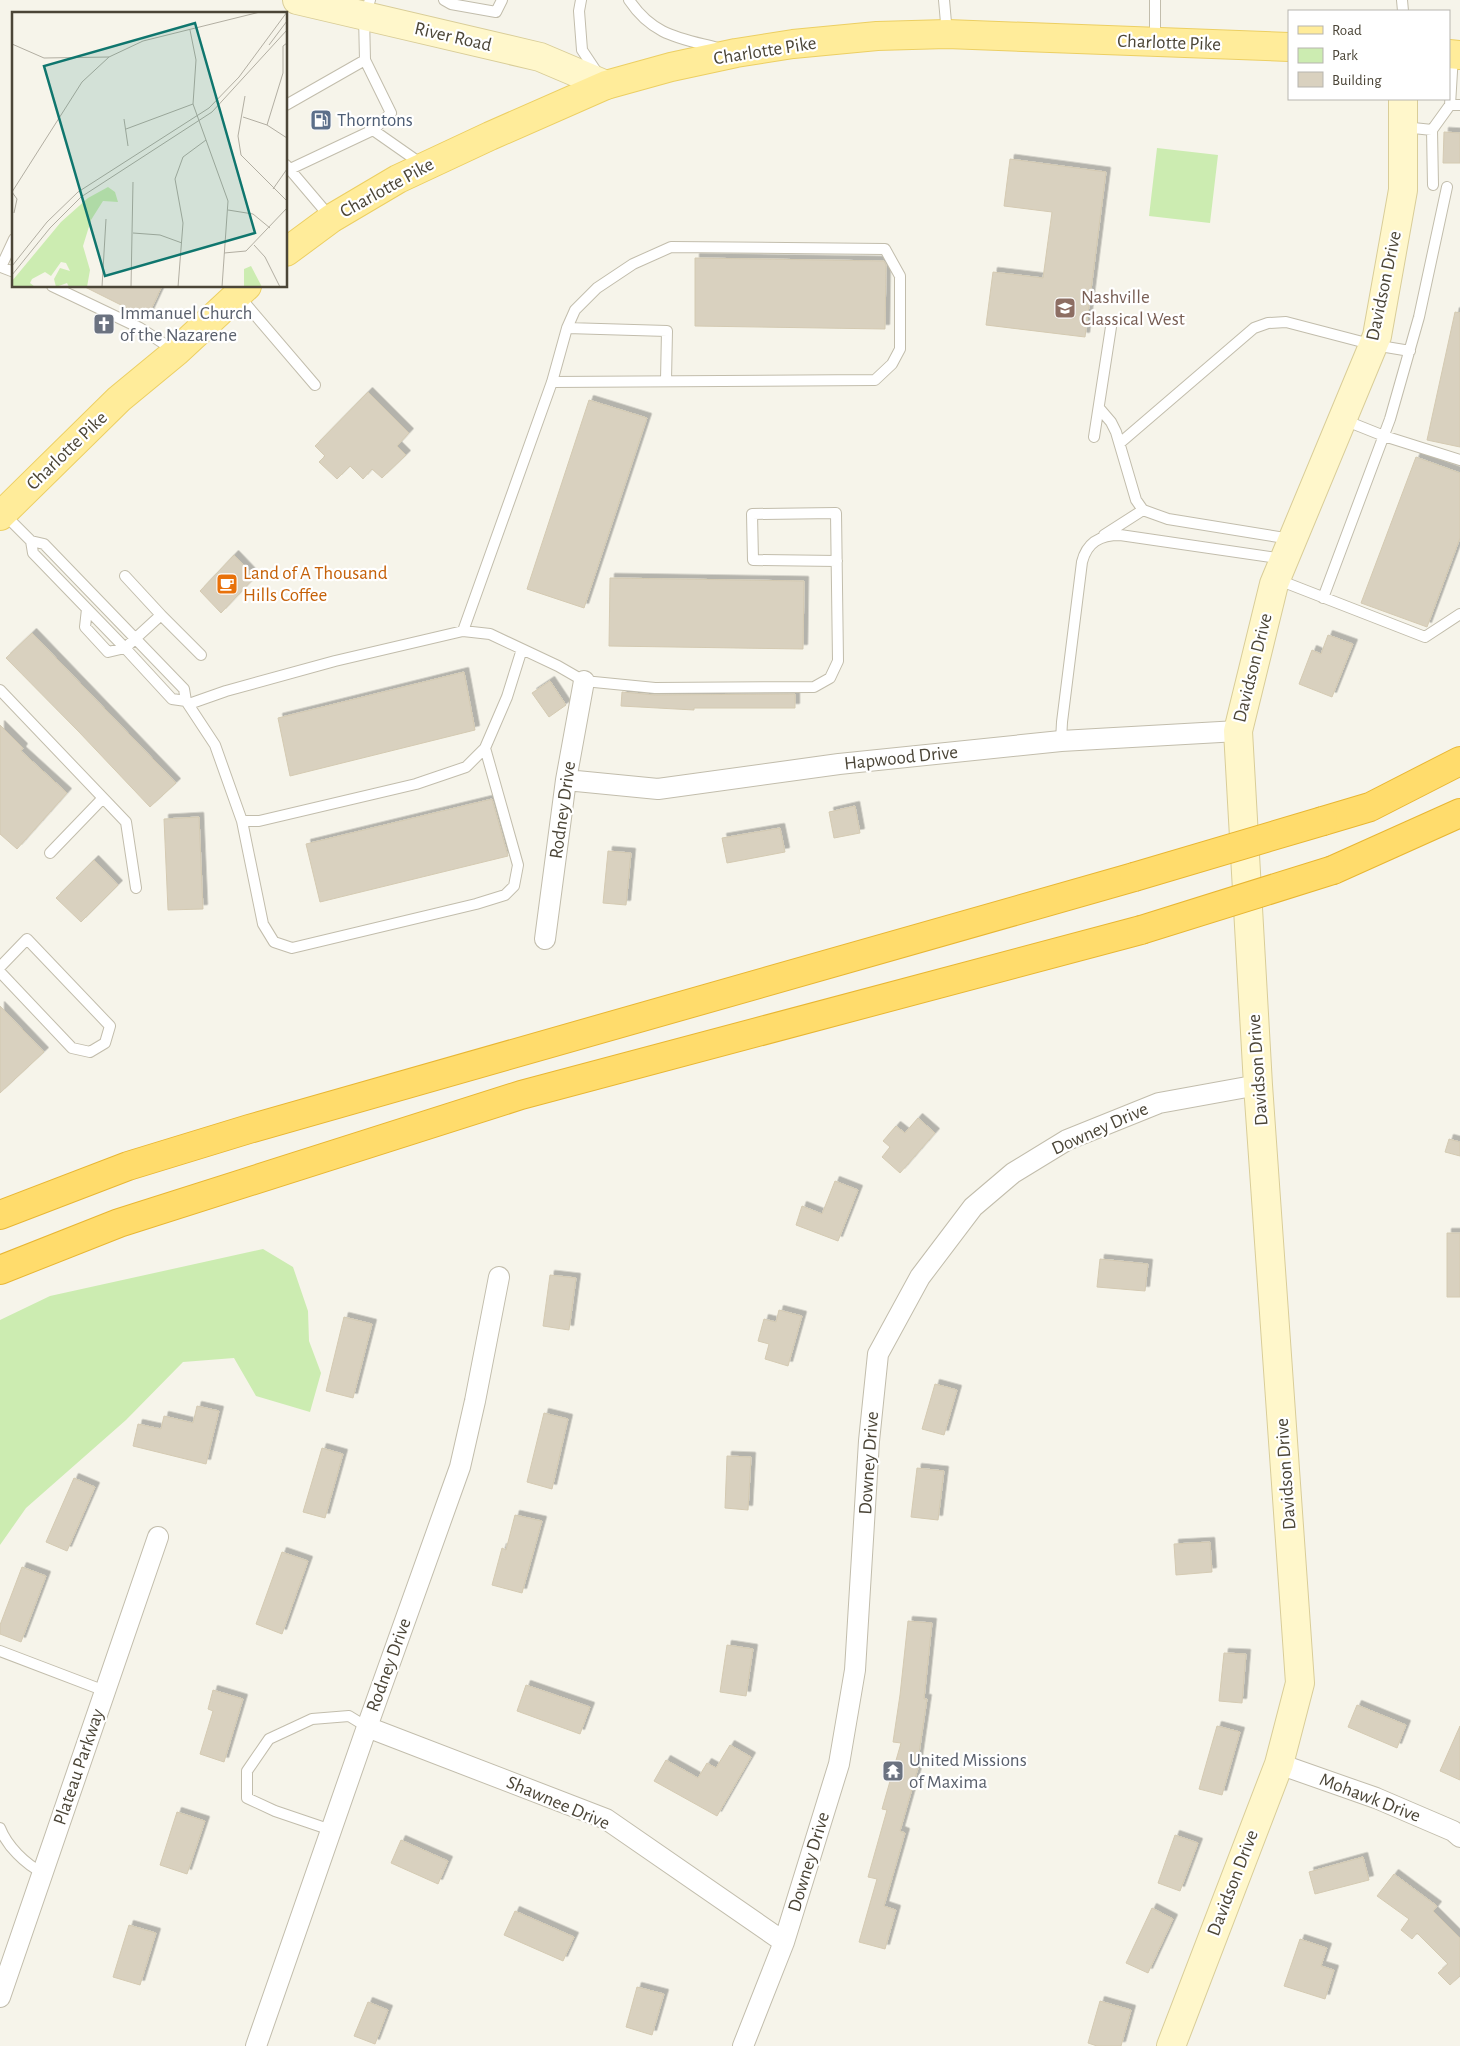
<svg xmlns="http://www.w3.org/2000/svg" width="1460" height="2046" font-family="'Alegreya Sans',sans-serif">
	<defs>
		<filter id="shadow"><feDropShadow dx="4.5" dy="-4.5" stdDeviation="0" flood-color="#0004"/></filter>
	</defs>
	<rect width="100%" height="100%" fill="#f6f4ea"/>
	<path fill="#ccecb1" d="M1157,148L1218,155L1210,223L1149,216Z
		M263,1249L293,1267L308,1311L309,1341L321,1373L310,1412L256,1396L234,1358L183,1362L126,1420L26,1508L0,1545V1320L50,1296Z"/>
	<path fill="#d9d1bf" stroke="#d4cab2" filter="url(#shadow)" d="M1444,132L1460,133V163H1443Z
		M1010,159L1106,172L1085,337L986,325L993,272L1043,278L1052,212L1004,206Z
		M695,258L884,261L886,265L885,329L695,326Z
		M83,286H162L147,318Z
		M1455,312L1460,313V447L1427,440Z
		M368,392L409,433L397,446L406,455L382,478L372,469L363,479L350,466L337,479L319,462L325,456L315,446Z
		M589,400L647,418L584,608L527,589Z
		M1416,457L1460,473V538L1427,627L1361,603Z
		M234,555L255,577L221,613L200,591Z
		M610,578L804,581L803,649L609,646Z
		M32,633L176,783L150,807L79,732L6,658Z
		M1328,635L1353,644L1332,697L1299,684L1312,650L1321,654Z
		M464,672L475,730L290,776L278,718Z
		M550,681L566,705L549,717L532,693Z
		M622,692L655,695L795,694V708H694V710L621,706Z
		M0,725L23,748L21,751L67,793L17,849L0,834Z
		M492,799L508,856L320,902L306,844Z
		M855,806L860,833L834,838L829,812Z
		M199,817L203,909L168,910L164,819Z
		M780,828L785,852L727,863L722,838Z
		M608,851L631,853L626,905L603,903Z
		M94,860L118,885L81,922L56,898Z
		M0,1006L44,1052L0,1093Z
		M918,1118L935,1133L900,1173L882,1157L890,1147L883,1141L896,1126L905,1133Z
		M1449,1139L1460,1142V1156L1445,1152Z
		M835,1181L858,1190L838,1241L796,1225L802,1206L822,1214Z
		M1447,1233H1460V1297H1447Z
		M1100,1259L1148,1264L1145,1291L1097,1287Z
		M550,1275L576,1278L569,1330L543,1326Z
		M779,1310L802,1316L788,1366L765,1359L769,1344L758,1341L764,1319L776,1322Z
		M344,1317L372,1324L353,1398L326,1391Z
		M935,1384L957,1390L944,1435L922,1429Z
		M197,1406L219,1411L206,1464L133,1446L138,1424L161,1429L164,1416L193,1423Z
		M544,1413L568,1419L552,1489L527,1482Z
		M322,1448L343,1454L325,1518L303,1512Z
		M727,1456L751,1457L748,1510L725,1508Z
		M917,1468L944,1471L938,1520L911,1517Z
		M74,1478L95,1487L67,1551L46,1542Z
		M515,1515L542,1521L522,1593L492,1585L502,1548L506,1550Z
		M1210,1542L1212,1572L1176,1575L1174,1544Z
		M282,1552L308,1561L282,1634L256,1624Z
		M22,1567L46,1576L21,1642L0,1634V1625Z
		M908,1621L932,1623L924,1699H927L917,1767L918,1768L900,1831L905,1833L884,1906L896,1910L885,1949L859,1942L877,1879L868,1877L887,1810L882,1809L901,1743L893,1742L900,1695Z
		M727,1645L753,1649L746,1696L720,1692Z
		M1224,1653L1246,1654L1242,1703L1219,1701Z
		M526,1685L590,1707L580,1734L517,1711Z
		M213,1690L243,1699L224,1762L200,1754L213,1711L208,1709Z
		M1357,1705L1406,1725L1397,1748L1348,1727Z
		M1217,1726L1240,1732L1222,1795L1199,1789Z
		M1460,1726V1780L1440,1771Z
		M730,1745L751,1757L717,1816L654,1781L666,1760L698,1778L707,1763L716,1768Z
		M177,1812L205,1821L187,1874L160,1865Z
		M1175,1835L1198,1843L1180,1891L1158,1883Z
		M401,1840L448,1861L438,1884L391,1863Z
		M1363,1857L1369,1880L1315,1894L1309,1872Z
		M1394,1874L1437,1906L1433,1911L1460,1938V1976L1450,1985L1438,1973L1448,1964L1417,1933L1412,1939L1401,1930L1409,1919L1377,1896Z
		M1152,1908L1173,1919L1148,1973L1126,1963Z
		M515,1911L574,1937L563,1961L504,1935Z
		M129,1925L156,1933L140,1985L113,1977Z
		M1300,1939L1327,1948L1321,1966L1334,1970L1325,1999L1284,1986Z
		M637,1987L664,1994L652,2035L626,2027Z
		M1100,2001L1131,2010L1121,2046H1097L1088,2043Z
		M368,2002L388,2010L375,2044L354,2036Z"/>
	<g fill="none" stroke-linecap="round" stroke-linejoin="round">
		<g stroke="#c2bdac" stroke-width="12">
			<path id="lane" d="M444,0L451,4L496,12L502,0
				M581,0L579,11L582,50L598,74
				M629,0C653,36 680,38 718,48
				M944,0L947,34
				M1402,0L1403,11
				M1155,41V0
				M1453,55L1450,105H1460
				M286,105L365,60
				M1404,127L1432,130L1450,105
				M373,130L423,165
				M1432,130L1433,185
				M286,165L331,218
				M286,171L373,130L391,113L365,60L364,16L370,0
				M14,239L1,267L14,272
				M52,286L140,328L175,351
				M238,295L315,385
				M567,328L667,331L666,380
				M1099,408L1111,422L1116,432L1136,500L1143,510L1168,519L1291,539
				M1344,420L1384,436L1460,460
				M1094,437L1111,327
				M1120,443L1254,328L1268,323L1286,322L1374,345L1410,351
				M4,514L31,541L33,553L125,648L172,699L186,701
				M1104,535L1143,510
				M31,541L44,544L184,689L186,701L215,745L242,821H259L416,784L466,767L485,748L507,697L522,649
				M125,576L161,615
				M1276,579L1425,637L1460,614
				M1323,598L1390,419L1419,317L1447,187
				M87,609L85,627L108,652L125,648L161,615L201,655
				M463,631L552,382L567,328L575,310L597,288L633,264L671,247L885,249L900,276V349L892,364L875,380L552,382
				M0,690L126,822L136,888
				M189,704L226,691L335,661L463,631L490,634L558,666L584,681L655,688L814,687L830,678L838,661L836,513L752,514L753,560L837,561
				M1061,741L1062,722L1082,562C1087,542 1100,535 1120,535L1284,559
				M242,821L263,924L274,942L292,948L476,904L505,895L514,886L518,865L485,748
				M50,853L103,798
				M0,967L27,939L110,1026L105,1043L90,1052L72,1048L0,972
				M0,1651L105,1691
				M0,1828C7,1846 25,1864 43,1873
				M331,1830L275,1811L247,1798V1771L269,1739L312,1719L349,1716L367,1727"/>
		</g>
		<g stroke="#c2bdac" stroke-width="22">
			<path id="street" d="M566,780L658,789L839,764L1061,741L1238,731
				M545,939L566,780L584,681
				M367,1727L606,1819L784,1942
				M1279,1764L1376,1798L1453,1831L1460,1837
				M0,1997L158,1537
				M256,2046L367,1727L460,1467L475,1401L499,1277
				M743,2046L784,1942L839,1764L855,1670L869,1441L878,1354L920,1277L973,1207L1013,1173L1067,1140L1159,1103L1258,1085"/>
		</g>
		<g stroke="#d9cd98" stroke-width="30">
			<path id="secondary" d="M297,0L540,57L606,85
				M1171,2046L1279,1764L1300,1683L1258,1085L1238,731L1274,584L1377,336L1403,190V99"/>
		</g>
		<g stroke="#eccf63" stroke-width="30">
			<path id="primary" d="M1449,54L1460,55
				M286,252L332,218L398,179L490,136L606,85L671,67L736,53L793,44L877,36L947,34L1289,47
				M0,516L119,399L176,352L247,286"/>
		</g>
		<g stroke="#e8b633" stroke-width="30">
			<path id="highway" d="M1323,821L1370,807L1460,761
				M1333,870L1460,813
				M0,1215L128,1166L249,1129L1134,877
				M0,1270L119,1223L521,1095L1141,930"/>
		</g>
		<use href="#lane" stroke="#fff" stroke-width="10"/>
		<use href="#street" stroke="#fff" stroke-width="20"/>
		<use href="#secondary" stroke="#fff7cb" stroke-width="28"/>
		<use href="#primary" stroke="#ffec9a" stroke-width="28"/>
		<use href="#highway" stroke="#ffdc6c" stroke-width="28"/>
		<g stroke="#e8b633" stroke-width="30" stroke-linecap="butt">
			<path id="highway-bridge" d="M1134,877L1323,821
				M1141,930L1333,870"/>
		</g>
		<use href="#highway-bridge" stroke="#ffdc6c" stroke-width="28"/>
	</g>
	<defs>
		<g id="fuel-square" transform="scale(1.125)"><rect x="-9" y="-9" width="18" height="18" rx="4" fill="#5c6f8a" stroke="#fff"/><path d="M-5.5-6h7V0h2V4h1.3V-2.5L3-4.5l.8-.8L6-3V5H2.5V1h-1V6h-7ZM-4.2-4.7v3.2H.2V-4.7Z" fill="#fff"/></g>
		<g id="school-square" transform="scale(1.125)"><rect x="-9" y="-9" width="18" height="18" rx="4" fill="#8d6e63" stroke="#fff"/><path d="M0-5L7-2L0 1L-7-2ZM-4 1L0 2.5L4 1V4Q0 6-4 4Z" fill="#fff"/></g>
		<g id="church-square" transform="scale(1.125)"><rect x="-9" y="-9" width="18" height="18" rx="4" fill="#6b7280" stroke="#fff"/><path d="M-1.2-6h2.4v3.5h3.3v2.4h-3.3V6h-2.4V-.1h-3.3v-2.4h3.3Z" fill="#fff"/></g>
		<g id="cafe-square" transform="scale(1.125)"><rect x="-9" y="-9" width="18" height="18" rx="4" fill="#e8710a" stroke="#fff"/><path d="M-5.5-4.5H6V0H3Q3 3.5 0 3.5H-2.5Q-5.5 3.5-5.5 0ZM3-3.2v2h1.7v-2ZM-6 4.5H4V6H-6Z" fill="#fff"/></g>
		<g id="temple-square" transform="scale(1.125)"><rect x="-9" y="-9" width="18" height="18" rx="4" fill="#6b7280" stroke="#fff"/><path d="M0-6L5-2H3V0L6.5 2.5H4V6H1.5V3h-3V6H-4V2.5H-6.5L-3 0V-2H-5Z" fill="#fff"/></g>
	</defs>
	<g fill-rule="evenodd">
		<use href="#fuel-square" x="321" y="120"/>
		<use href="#school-square" x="1065" y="308"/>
		<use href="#church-square" x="104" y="324"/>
		<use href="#cafe-square" x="227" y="584"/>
		<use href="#temple-square" x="893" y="1771"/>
	</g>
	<g text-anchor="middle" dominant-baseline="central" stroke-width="4.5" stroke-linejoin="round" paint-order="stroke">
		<g font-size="19" fill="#4b4537" stroke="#fff">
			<text transform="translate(453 37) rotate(13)">River Road</text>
			<text transform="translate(1169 43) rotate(2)">Charlotte Pike</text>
			<text transform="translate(765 51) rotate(-9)">Charlotte Pike</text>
			<text transform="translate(387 188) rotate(-29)">Charlotte Pike</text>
			<text transform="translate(1384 286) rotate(-78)">Davidson Drive</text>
			<text transform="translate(67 451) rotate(-44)">Charlotte Pike</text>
			<text transform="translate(1253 668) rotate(-76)">Davidson Drive</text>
			<text transform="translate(901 758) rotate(-6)">Hapwood Drive</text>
			<text transform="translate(563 810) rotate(-82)">Rodney Drive</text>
			<text transform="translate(1258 1070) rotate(-94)">Davidson Drive</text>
			<text transform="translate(1100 1129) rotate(-24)">Downey Drive</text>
			<text transform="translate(869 1463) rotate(-86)">Downey Drive</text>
			<text transform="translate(1286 1474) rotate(-94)">Davidson Drive</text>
			<text transform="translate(389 1665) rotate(-70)">Rodney Drive</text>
			<text transform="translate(79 1767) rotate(-71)">Plateau Parkway</text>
			<text transform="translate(1370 1798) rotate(21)">Mohawk Drive</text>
			<text transform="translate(558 1803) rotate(23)">Shawnee Drive</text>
			<text transform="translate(809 1862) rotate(-73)">Downey Drive</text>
			<text transform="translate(1233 1883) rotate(-69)">Davidson Drive</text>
		</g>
		<g font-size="19" fill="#4e5e75" stroke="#fff" text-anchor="start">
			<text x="337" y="120">Thorntons</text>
		</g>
		<g font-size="19" fill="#785e54" stroke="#fff" text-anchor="start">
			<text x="1081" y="297">Nashville<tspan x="1081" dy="22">Classical West</tspan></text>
		</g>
		<g font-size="19" fill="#5b616d" stroke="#fff" text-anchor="start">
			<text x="120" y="313">Immanuel Church<tspan x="120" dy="22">of the Nazarene</tspan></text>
			<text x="909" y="1760">United Missions<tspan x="909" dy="22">of Maxima</tspan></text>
		</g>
		<g font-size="19" fill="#c56008" stroke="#fff" text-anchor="start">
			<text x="243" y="573">Land of A Thousand<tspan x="243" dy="22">Hills Coffee</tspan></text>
		</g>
	</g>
	<g transform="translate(12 12)">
		<rect width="275" height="275" fill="#f6f4ea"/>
		<path d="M96,175L103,180L106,190L91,189L79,208L71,234L78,258L75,275H57L55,271L44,275L42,267L48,256L58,259L54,251L49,250L39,264L33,260L20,267L18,271L23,275H0V269L49,210L76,186ZM239,254L250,275H232V257Z" fill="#ccecb1"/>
		<path fill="none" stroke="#b2aea2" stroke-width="1" d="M178,18L184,48L181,92L216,189L210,275M0,32L32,46L97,45M257,33L275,9M233,84L226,124L229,143L275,189M231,105L255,113L275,126M112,107L116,134M255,113L271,61V34L275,31M114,117L181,92M261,177L275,157M0,180L5,187L2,201M0,180L70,70L97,45L131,29L248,0M216,198L241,202L258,216M121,221L148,223L170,231M242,233L253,245L268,275M212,241L234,239L275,196M0,254L35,210L66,180L197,96L227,65L275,0M0,263L38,216L69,185L200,100L275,18M90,275L94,207M119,275L121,170M166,275L171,211L163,167L171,145L194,128"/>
		<path fill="#0f766e" fill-opacity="0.15" stroke="#0f766e" stroke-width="2.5" d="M183,11L243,221L93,264L32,54Z"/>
		<rect width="275" height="275" fill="none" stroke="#4b4537" stroke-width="2.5"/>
	</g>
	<rect x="1288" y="10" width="162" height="90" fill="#ffffff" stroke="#b7b5af"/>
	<rect x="1298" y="26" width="25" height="8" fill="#ffec9a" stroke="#b7b5af"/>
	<text x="1332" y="35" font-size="15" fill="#4b4537">Road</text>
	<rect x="1298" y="48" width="25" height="15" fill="#ccecb1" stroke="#b7b5af"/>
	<text x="1332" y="60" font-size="15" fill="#4b4537">Park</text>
	<rect x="1298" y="72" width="25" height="15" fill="#d9d1bf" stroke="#b7b5af"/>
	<text x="1332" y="85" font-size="15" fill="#4b4537">Building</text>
</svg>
